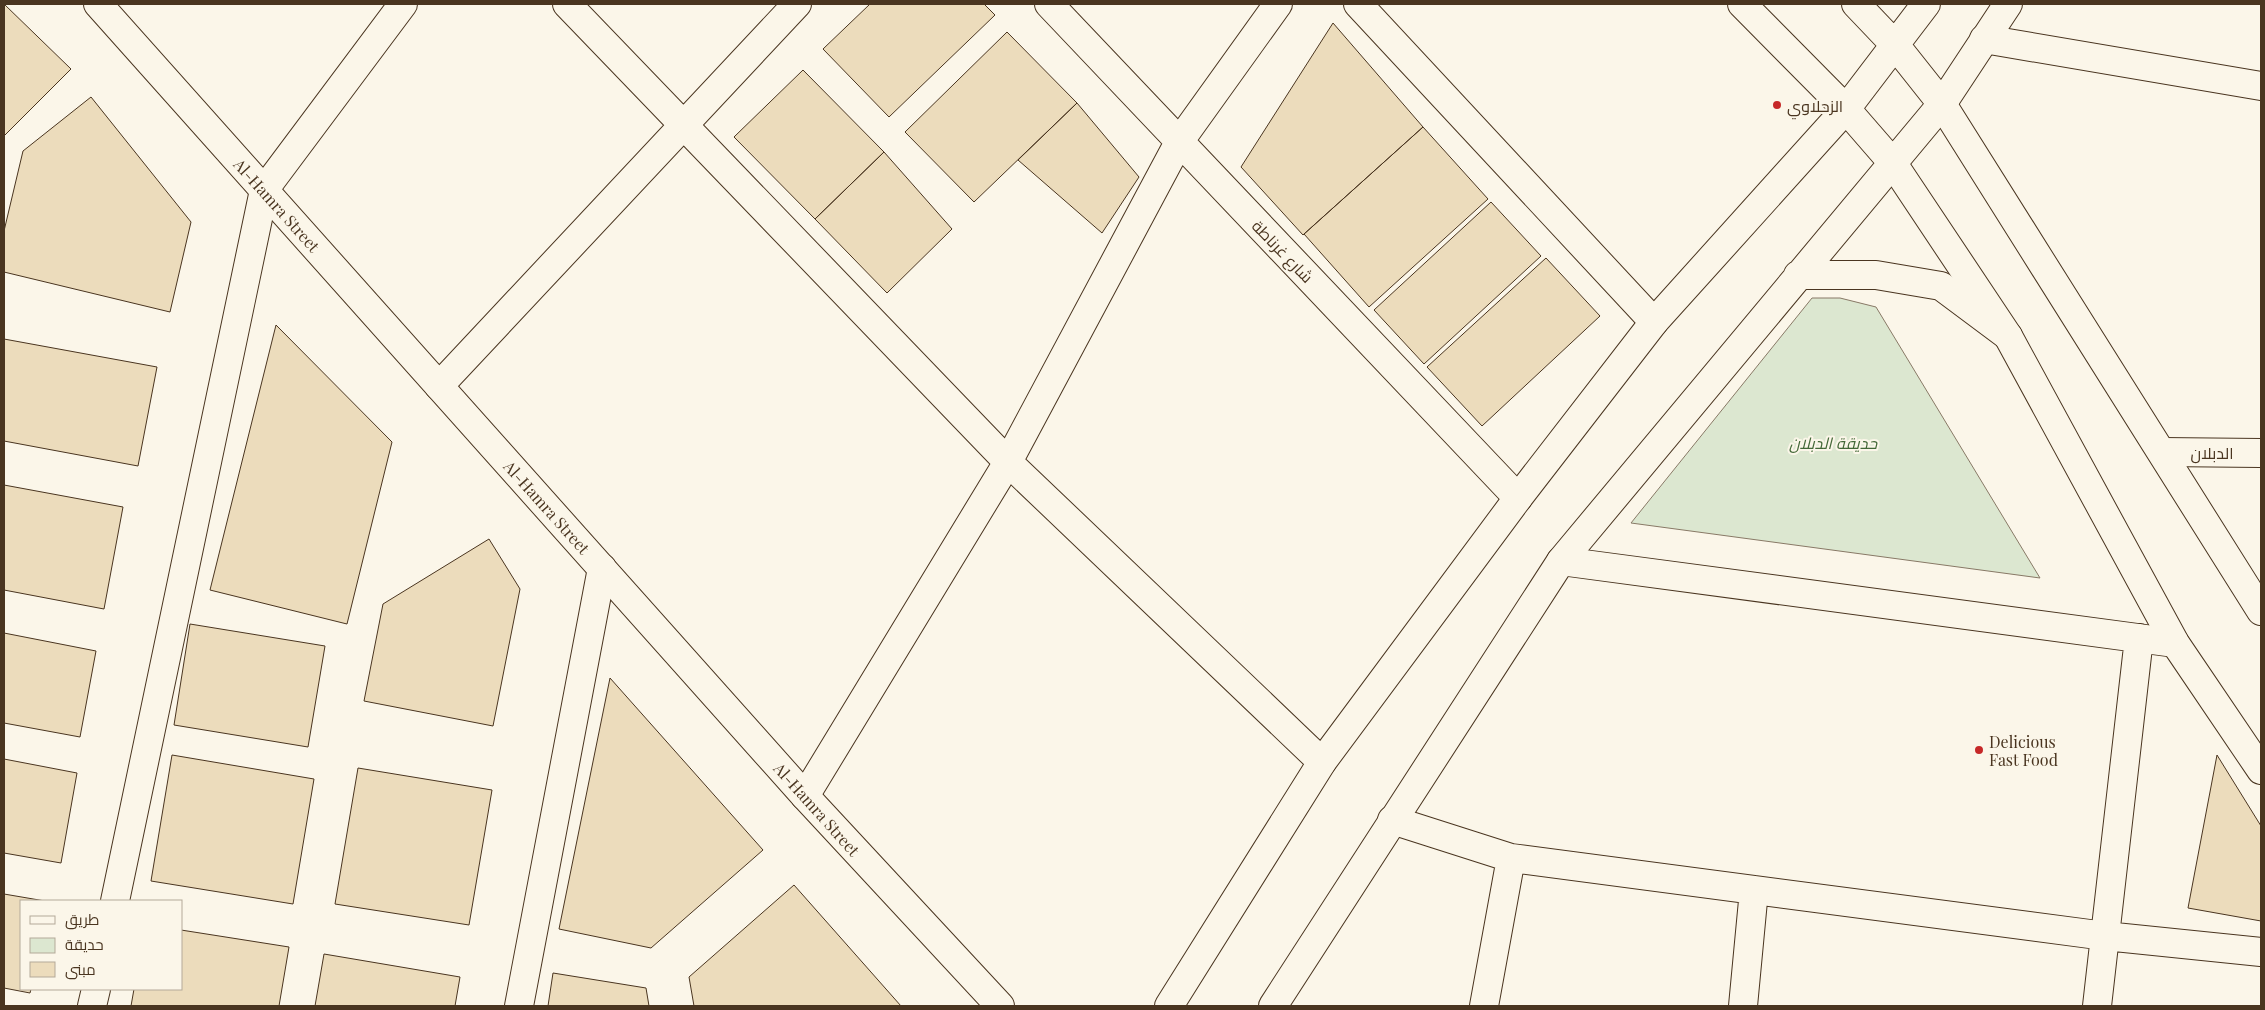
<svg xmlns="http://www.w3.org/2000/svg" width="2265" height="1010" font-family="'Playfair Display',Cairo,serif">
	<rect width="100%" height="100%" fill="#fbf6e9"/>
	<path fill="#dce7d0" stroke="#887966" d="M1812,298H1840L1876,307L2040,578L1631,523Z"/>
	<path fill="#ecdcbc" stroke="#4a3520" d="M4,4L71,69L4,136Z
		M870,4H984L995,15L889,117L823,49Z
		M1333,23L1423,127L1303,235L1241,167Z
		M1007,32L1077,103L974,202L905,132Z
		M803,70L884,152L815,219L734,137Z
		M91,97L191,222L170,312L4,272V231L23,151Z
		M1077,103L1139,177L1102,233L1018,160Z
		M1423,127L1488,199L1369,307L1304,234Z
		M884,152L952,229L887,293L815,219Z
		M1491,202L1541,256L1424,364L1374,310Z
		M1546,258L1600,316L1482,426L1427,367Z
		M276,325L392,442L347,624L210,590Z
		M4,339L157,367L138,466L4,441Z
		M4,485L123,507L104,609L4,590Z
		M489,539L520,589L493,726L364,701L383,604Z
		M190,624L325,646L308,747L174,725Z
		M4,633L96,651L80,737L4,723Z
		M610,678L763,850L651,948L559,929Z
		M172,755L314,779L293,904L151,881Z
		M2217,755L2261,826V921L2188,908Z
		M4,759L77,773L61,863L4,853Z
		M358,768L492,790L469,925L335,904Z
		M794,885L901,1006H694L689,977Z
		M4,894L45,901H21V989H31L30,993L4,988Z
		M181,930L289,947L279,1006H131L134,989H181Z
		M324,954L460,977L455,1006H315Z
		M553,973L646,988L649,1006H548Z"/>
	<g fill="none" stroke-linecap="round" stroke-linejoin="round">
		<g stroke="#4a3520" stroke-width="30">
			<path id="minor" d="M567,4L1008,462L1322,762
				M1049,4L1518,498
				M1358,4L1654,322
				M1984,39L2261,86
				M439,386L797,4
				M2162,452L2261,453
				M1561,561L2175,643
				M805,796L1008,462L1179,142L1278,4
				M1392,820L1511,858L2105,936L2261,952
				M115,901L264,190L403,4
				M92,1006L96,989
				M519,1006L602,568
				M1484,1006L1511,858
				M1743,1006L1754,890
				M2097,1006L2139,638"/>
		</g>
		<g stroke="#4a3520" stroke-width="30">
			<path id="secondary" d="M98,4L805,796L1000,1006
				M1942,104L2261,611
				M1892,162L2008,336L2175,643L2261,770"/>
		</g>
		<g stroke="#4a3520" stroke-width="30">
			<path id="primary" d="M1742,4L1846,109L1892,162
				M1856,4L1896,46L1942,104
				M1798,275H1876L1941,286L2008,336
				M1169,1006L1322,762L1518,498L1654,322L1846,109L1926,4
				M1273,1006L1561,561L1942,104L2008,4"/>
		</g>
		<use href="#minor" stroke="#fbf6e9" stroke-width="28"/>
		<use href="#secondary" stroke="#fbf6e9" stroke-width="28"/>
		<use href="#primary" stroke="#fbf6e9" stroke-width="28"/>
	</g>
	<g fill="#c62828" stroke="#fbf6e9" stroke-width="2">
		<circle cx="1777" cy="105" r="5"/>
		<circle cx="1979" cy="750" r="5"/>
	</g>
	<g text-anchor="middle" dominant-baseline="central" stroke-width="4" stroke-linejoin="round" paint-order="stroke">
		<g font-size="16" fill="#4a3520" stroke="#fbf6e9" text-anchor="start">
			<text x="1787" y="105">الزحلاوي</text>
			<text x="1989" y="741">Delicious<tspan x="1989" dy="18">Fast Food</tspan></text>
		</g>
		<g font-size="16" fill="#4a3520" stroke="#fbf6e9">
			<text transform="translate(277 205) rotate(48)">Al-Hamra Street</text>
			<text transform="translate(1283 251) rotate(46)">شارع غرناطة</text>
			<text x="2212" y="452">الدبلان</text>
			<text transform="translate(547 507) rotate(48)">Al-Hamra Street</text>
			<text transform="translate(817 809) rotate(48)">Al-Hamra Street</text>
		</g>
		<g font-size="16" font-style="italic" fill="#436837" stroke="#fbf6e9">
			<text x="1833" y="442">حديقة الدبلان</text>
		</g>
	</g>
	<rect width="2265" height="1010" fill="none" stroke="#4a3520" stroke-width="10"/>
	<rect x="20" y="900" width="162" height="90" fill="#fbf6e9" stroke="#b4a999"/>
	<rect x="30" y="916" width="25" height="8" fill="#fbf6e9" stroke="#b4a999"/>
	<text x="65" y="925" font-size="15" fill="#4a3520">طريق</text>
	<rect x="30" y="938" width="25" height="15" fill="#dce7d0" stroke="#b4a999"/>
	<text x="65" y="950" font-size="15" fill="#4a3520">حديقة</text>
	<rect x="30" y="962" width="25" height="15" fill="#ecdcbc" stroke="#b4a999"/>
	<text x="65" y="975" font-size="15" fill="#4a3520">مبنى</text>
</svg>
